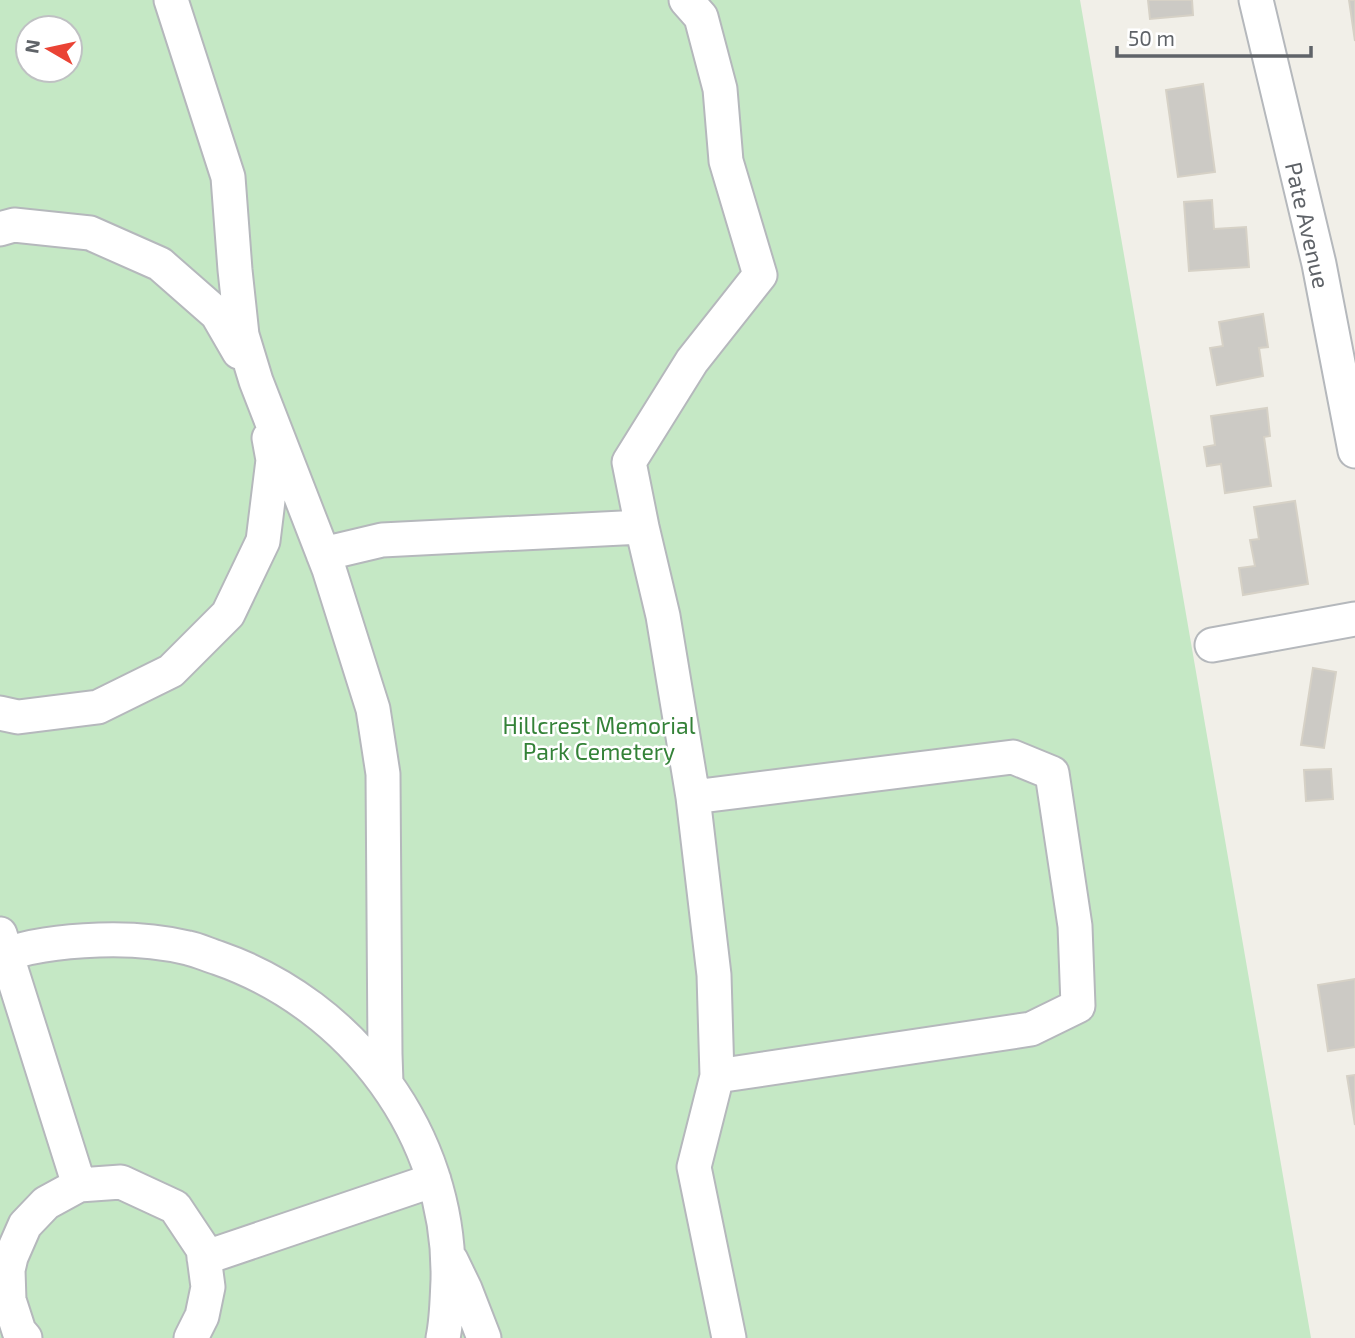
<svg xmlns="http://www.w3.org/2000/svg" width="1355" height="1338" font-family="'Exo 2',sans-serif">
	<rect width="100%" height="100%" fill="#f1efe8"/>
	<path fill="#c5e8c5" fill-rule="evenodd" d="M0,0H1080L1311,1338H0ZM28,28H70V70H28Z"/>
	<path fill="#cccac5" stroke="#d6d1c6" stroke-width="2" d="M1148,0H1192L1193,15L1150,19Z
		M1349,0H1355V41Z
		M1203,84L1215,172L1178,177L1166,90Z
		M1212,200L1214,229L1246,227L1249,267L1189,271L1184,202Z
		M1263,314L1268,347L1259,348L1263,376L1217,385L1210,348L1223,346L1219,322Z
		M1267,408L1270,436L1264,437L1271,486L1225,493L1221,464L1207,466L1204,447L1215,445L1211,416Z
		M1295,501L1308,584L1243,595L1239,568L1255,566L1250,540L1259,539L1254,507Z
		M1313,668L1336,672L1324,748L1301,745Z
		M1331,769L1333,799L1306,801L1304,770Z
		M1355,979V1047L1328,1051L1318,985Z
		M1355,1075V1125L1347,1076Z"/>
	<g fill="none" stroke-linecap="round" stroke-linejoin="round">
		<g stroke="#b5b8bc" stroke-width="37">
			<path id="minor" d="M171,0L228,177L235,270L242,335L256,381L329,569L373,709L383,774L385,1054L386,1083
				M686,0L701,17L720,89L726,161L760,275L692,361L629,462L642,527L663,616L693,797L714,975L717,1076L694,1167L729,1338
				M1256,0L1319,264L1355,451
				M0,229L14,225L90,233L160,264L217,314L239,352
				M323,554L382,540L642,527
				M1212,645L1355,619
				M0,713L18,717L98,707L171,671L228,614L263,541L273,460L269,438
				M693,797L1013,757L1052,773L1075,926L1078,1006L1031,1029L717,1076
				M0,934L79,1185
				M0,957C28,945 69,941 99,940C128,939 159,941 188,948C198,950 208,955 218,958C353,1005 451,1135 448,1280C447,1300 447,1319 443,1338
				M204,1258L434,1180
				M451,1260L465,1289L484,1338
				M25,1338L19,1331L9,1300L8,1270L11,1257L25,1225L46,1203L79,1185L121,1182L175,1207L203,1249L208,1287L202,1316L191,1338"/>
		</g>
		<use href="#minor" stroke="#fff" stroke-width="33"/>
	</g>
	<g text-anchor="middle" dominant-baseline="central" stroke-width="5" stroke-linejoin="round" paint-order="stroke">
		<g font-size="23" fill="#5f6368" stroke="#fff">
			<text transform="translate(1308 225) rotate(77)">Pate Avenue</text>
		</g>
		<g font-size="23" fill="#348238" stroke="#fff">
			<text x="599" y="725">Hillcrest Memorial<tspan x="599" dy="26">Park Cemetery</tspan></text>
		</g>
	</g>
	<g transform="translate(49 49) rotate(279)"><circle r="33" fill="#ffffff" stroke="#bfc1c3" stroke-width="2"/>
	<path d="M0-5L12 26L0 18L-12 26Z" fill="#ea4335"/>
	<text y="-10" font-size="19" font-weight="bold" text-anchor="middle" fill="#5f6368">N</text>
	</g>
	<path d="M1117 46v10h194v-10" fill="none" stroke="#5f6368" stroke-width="3.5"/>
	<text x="1128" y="46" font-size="21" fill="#5f6368" stroke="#ffffff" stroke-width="5" paint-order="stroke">50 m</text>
</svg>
